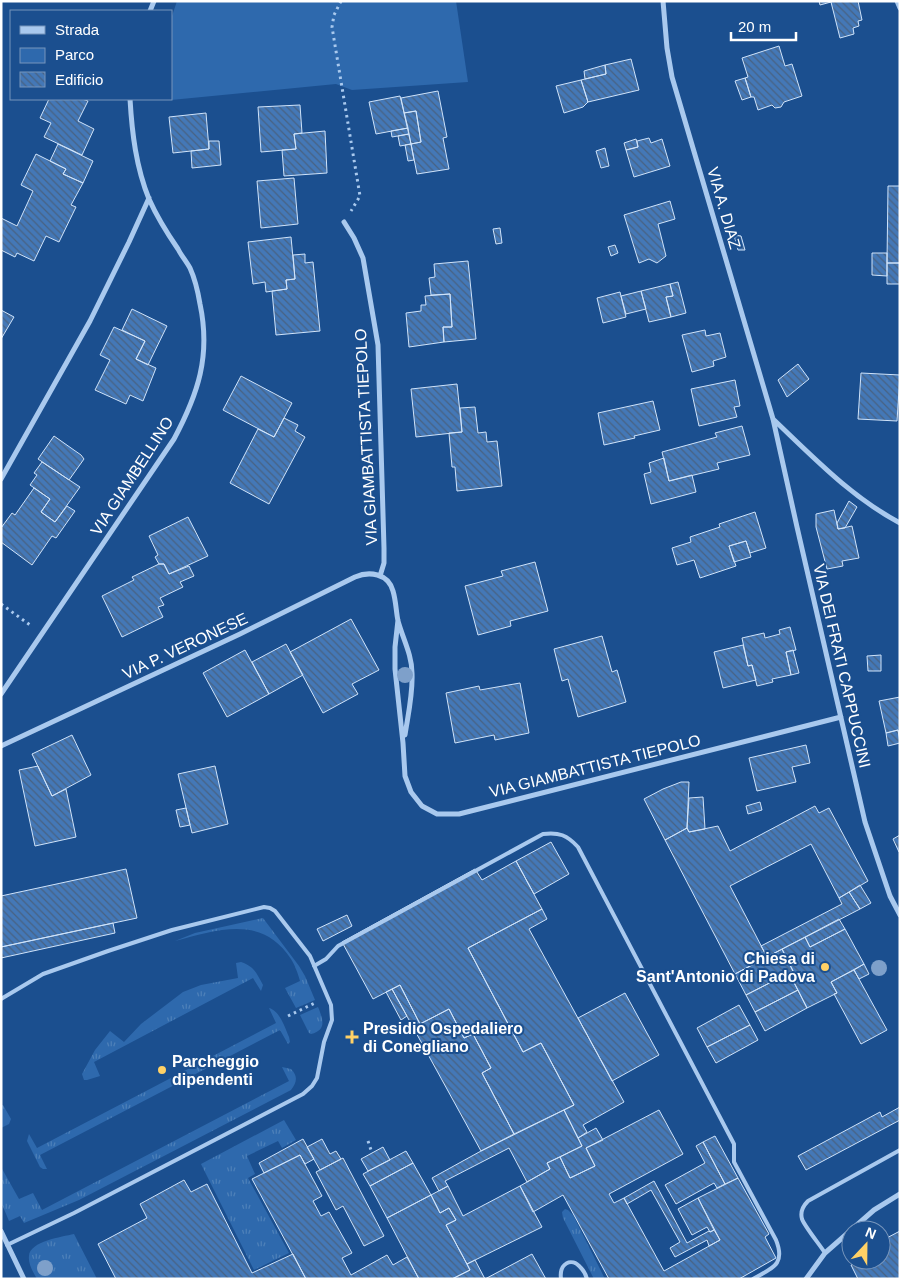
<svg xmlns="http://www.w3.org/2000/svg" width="901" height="1280" font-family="Helvetica,sans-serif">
	<defs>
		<pattern id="grass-tufts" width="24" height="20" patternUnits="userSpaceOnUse" patternTransform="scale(1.25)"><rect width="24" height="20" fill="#2e69ad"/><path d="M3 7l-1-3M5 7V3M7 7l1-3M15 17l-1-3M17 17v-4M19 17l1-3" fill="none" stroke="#4d80b9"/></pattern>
		<pattern id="building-back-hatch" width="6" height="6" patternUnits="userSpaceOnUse" patternTransform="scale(1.25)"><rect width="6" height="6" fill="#4478b7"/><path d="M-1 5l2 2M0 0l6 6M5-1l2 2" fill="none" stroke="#486282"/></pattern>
	</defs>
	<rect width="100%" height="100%" fill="#1b4f8f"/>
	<path fill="url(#grass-tufts)" d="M263,918L299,966L305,976L315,1000L296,1008L285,988L300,981C298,974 295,965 291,959C262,914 217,930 175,941L195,933Z
		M241,962C255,967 256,973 263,985L261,991L253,978L94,1062L100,1076L87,1080H84L82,1074L95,1050L110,1031L124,1042L141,1024L183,992L201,985L238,978L236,963Z
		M318,1007C323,1019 327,1030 311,1034L309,1033L300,1015Z
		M269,1008C280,1011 285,1028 289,1037L290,1042L288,1044L280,1030L40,1155L47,1169H43L40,1167L27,1141L29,1134L37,1148L276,1023Z
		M282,1067L291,1069C298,1076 297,1082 291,1090L79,1200L24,1223L20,1216L9,1221L1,1202V1167L19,1199L33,1193L42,1210L289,1081Z
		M3,1105L11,1119L9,1124L1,1128V1106Z
		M284,1120L296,1140L282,1148L278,1141L247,1156L255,1174L248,1178L289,1253L254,1270L201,1164Z
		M565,1209L568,1210L573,1215L605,1279H594L563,1218L562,1212Z
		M74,1234L97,1279H37C33,1272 28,1264 29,1256C30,1241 62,1237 74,1234Z"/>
	<path fill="#2e69ad" d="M177,1H456L468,82L352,90L336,84L171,100H147V99H171V19Z"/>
	<path fill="url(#building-back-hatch)" stroke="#cfe3fa" d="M819,1H858L862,20L858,21L859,26L853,28L854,34L840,38L831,2L820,5Z
		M779,46L785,66L792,64L802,96L784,102L781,107L775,108L772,105L758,110L754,97H751L745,78L748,77L742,58Z
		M631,59L639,90L588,102L581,80L606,74L605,65Z
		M605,65L606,74L585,79L584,71Z
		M745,78L751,97L742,100L735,81Z
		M581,80L588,102L583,107L564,113L556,86Z
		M438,91L447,137L443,138L449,169L417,174L411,144L421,142L416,111L404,113L401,98Z
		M400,96L408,128L376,134L369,102Z
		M49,99H82L88,101L78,121L94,129L82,155L44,137L51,123L40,118Z
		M300,105L302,133L294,134L296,149L261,152L258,107Z
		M416,111L421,142L411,144L404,113Z
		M206,113L209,149L173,153L169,117Z
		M408,128L409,134L392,137L391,131Z
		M325,131L327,173L284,176L282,150L296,149L294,134Z
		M409,134L411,144L400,146L398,136Z
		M649,138L651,143L662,139L670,166L634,177L626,150L638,147L637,141Z
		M636,139L638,147L626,150L624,143Z
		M209,141H219L221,165L192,168L191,151L209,149Z
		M58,144L93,161L83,183L63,174L66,169L50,161Z
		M411,144L414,160L408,161L405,145Z
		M605,148L609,166L601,168L596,151Z
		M36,154L66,169L63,174L83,183L71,205L76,207L59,242L46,236L34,261L17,253L15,257L1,250V218L17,226L33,191L21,185Z
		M294,178L298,224L261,228L257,181Z
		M888,186H900V263H887Z
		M670,201L675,219L658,224L666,256L657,263L649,259L639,263L624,215Z
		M500,228L502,243L496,244L493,229Z
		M734,235L741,236L745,250H738Z
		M291,237L295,279L286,280L287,289L266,292L265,282L253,284L248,242Z
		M615,245L618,253L611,256L608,247Z
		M872,253H887V276L872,275Z
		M305,254V263L313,262L320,331L276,335L272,291L287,289L286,280L295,279L293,255Z
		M468,261L476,339L444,342L443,327H452L450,294L431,295L429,278L435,277L434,264Z
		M887,263H900V284H887Z
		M678,282L686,313L671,317L666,297L673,296L670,284Z
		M670,284L673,296L666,297L671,317L649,322L641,291Z
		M641,291L646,309L626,314L621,296Z
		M620,292L626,317L603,323L597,298Z
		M450,294L452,327H443L444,342L409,347L406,313L421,311V305H426L425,296Z
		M132,309L167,326L148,365L136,359L145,341L122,330Z
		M1,310L14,317L1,339Z
		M114,327L145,341L136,359L156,368L143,401L130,395L126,404L95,390L110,360L100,355Z
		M705,330L706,336L720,333L726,357L713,361L714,366L692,372L682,335Z
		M798,364L809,379L787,397L778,380Z
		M861,373L900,375L897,421L858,419Z
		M241,376L292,403L274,437L223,410Z
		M735,380L740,406L734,407L737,417L699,426L691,389Z
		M457,384L462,432L416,437L411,389Z
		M653,401L660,430L634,436L635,438L604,445L598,413Z
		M475,407L478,433L486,432L487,442L497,441L502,486L457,491L455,467H452L449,433L462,432L460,408Z
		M284,418L298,425L295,431L305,437L269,504L230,483L258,429L274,437Z
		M742,426L750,455L717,463L719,469L669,481L662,452L717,437L715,433Z
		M54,436L81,455L84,459L69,480L38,459Z
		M664,458L669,481L692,475L696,492L651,504L644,474L651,472L649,463Z
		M42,462L80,487L55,522L41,512L50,499L30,485L37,475L34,473Z
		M34,488L50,499L41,512L55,522L67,506L75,511L56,538L52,536L32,565L1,542V528L12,513L15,515Z
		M849,501L857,507L845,528L838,529L837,523Z
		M834,510L838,529L852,526L859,558L842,561L843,566L827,569L816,527V514Z
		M755,512L766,548L750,553L746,541L729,546L736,566L700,578L694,560L677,565L672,548L691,542L690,537L720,527L719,524Z
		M188,517L208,556L169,574L164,564H159L155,557L158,555L149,536Z
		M746,541L751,557L734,562L729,546Z
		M535,562L548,611L510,621L511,626L478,635L465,586L503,576L501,571Z
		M159,564H164L169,574L189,566L194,576L180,582L183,587L160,598L164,605L158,607L163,617L122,637L102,596L134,580L132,577Z
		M351,619L379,670L352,684L358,694L323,713L290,652Z
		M790,627L796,650L786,652L791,675L772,679L773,682L757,686L752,665L748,666L742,638L764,633L765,638L780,634L779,630Z
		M602,636L612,672L617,670L626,702L578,717L568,679L562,681L554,649Z
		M286,644L303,675L269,694L252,662Z
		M743,645L748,666L752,665L756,680L723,688L714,652Z
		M245,650L269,694L227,717L203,673Z
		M793,650L799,673L791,675L786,652Z
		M881,655V671H868L867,656Z
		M520,683L529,733L495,740L494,735L455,743L446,693L479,686L480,690Z
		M900,697V739L898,730L886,733L879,701Z
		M898,730L900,743L888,746L886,733Z
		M72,735L91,775L52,796L32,754Z
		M806,745L810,763L792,767L796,782L757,791L749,758Z
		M38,766L52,796L66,789L76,837L35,846L19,770Z
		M215,766L228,824L192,833L178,774Z
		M681,782H689L687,828L665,840L644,799L663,789Z
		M703,797L705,829L689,832L687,828L689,798Z
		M760,802L762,810L748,814L746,806Z
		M815,806L819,813L829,808L868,881L839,898L811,844L730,886L767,957L735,974L665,840L687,828L689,832L718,826L730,851Z
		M186,808L190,825L180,827L176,810Z
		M900,835V851L899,852L893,839Z
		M551,842L569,874L534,894L516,861Z
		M516,861L542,909L468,948L523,1052L541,1043L574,1105L514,1134L482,1073L491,1068L473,1034L464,1038L449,1009L420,1024L400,985L373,999L342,942L475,869L482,880Z
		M126,869L137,918L1,947V896Z
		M860,885L871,903L860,909L849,892Z
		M849,892L860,909L767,957L761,946L842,904L839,898Z
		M542,909L547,919L529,929L624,1102L583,1125L587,1132L578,1138L564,1110L574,1105L541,1043L523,1052L468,948Z
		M347,915L352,926L323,941L317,929Z
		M839,919L845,929L810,947L805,937Z
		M113,923L115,933L1,958V947Z
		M845,929L864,964L831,982L837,993L807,1008L789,973L793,971L782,949L805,937L810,947Z
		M782,949L793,971L746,995L735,974Z
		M864,964L869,974L859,979L854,970Z
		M854,970L887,1030L861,1044L834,994L837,993L831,982Z
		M789,973L798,990L755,1012L746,995Z
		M400,985L420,1024L449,1009L464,1038L473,1034L491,1068L482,1073L514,1134L481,1151L392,989Z
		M392,989L407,1016L401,1020L386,992Z
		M798,990L807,1008L765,1031L755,1012Z
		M625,993L659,1055L612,1081L578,1018Z
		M739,1005L750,1025L707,1047L697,1028Z
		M750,1025L758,1040L716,1063L707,1047Z
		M900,1107V1120L806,1170L798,1156L880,1112L882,1117Z
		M564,1110L582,1146L547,1163L550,1169L527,1182L509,1148L445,1181L448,1186L439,1191L432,1178L481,1151Z
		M659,1110L683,1154L609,1194L614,1203L624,1198L664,1271L720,1240L698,1198L738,1178L769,1234L765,1237L776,1258L739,1279H609L563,1195L533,1212L520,1186L550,1169L547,1163L560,1157L570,1178L595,1166L586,1148Z
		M596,1128L603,1140L586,1148L595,1166L570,1178L560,1157L582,1146L578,1138Z
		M715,1136L738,1178L725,1184L703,1142Z
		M303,1139L314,1159L305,1164L300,1155L264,1173L259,1163Z
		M322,1139L330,1154L336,1151L341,1159L320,1170L307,1147Z
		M703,1142L725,1184L717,1188L714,1183L676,1204L665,1185L705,1163L696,1146Z
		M383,1147L390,1160L368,1171L361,1159Z
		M406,1151L413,1163L370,1186L363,1174Z
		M300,1155L322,1196L313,1201L321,1216L329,1212L352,1253L342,1258L351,1275L387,1255L393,1265L407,1257L419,1279H306L252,1179Z
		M343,1158L384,1236L364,1246L343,1206L336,1210L316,1172Z
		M413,1163L431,1195L387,1218L370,1186Z
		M184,1180L191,1192L207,1184L252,1273L293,1254L306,1279H116L98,1244L147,1218L140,1204Z
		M654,1181L687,1243L709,1231L710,1232L714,1230L720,1240L709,1246L707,1240L675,1257L670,1248L680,1242L651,1190L627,1204L624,1198Z
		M448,1186L463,1216L520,1186L542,1227L467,1264L446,1225L456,1220L449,1208L440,1213L431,1195Z
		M431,1195L440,1213L449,1208L456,1220L446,1225L470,1270L452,1279H419L387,1218Z
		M698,1198L714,1230L710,1232L707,1227L692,1235L678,1209Z
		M900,1231V1279H858L851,1265L862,1260H881V1241Z
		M532,1254L546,1279H452L470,1270L467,1264L475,1260L485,1279Z"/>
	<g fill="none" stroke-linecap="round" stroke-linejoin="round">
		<path stroke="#a9c9ee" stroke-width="3" stroke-dasharray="2.5 4" stroke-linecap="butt" d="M341,1L334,15L332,27L360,196L351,211
			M1,604L30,625
			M288,1016L317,1002
			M368,1141L372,1153"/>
		<path stroke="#a9c9ee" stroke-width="4" d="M314,966L326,959L338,946L543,834C559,832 567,835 578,847L734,1144V1162L776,1240C786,1265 772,1268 753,1279
			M1,999L43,974L108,951L172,930L264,907L270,908L275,911L310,956L331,1005L332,1020L324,1042L317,1078L312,1086L303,1094L74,1213L7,1245
			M825,1253C820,1245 805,1227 802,1219C800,1212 803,1206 808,1201L900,1150
			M561,1279C559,1264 571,1256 581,1268C584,1271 586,1275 587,1279"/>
		<path stroke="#a9c9ee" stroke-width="5" d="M663,1L667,48L672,77L773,419L797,527L865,822L890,896L900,915
			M897,1L900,8
			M150,11L154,1
			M344,222L354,238L363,258L378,345L384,548V563L380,576
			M773,419C813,457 851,497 900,523
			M1,479L90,321L129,242L149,198
			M398,620L395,647V669L403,743L405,776L411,792L422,806L437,814H459L841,717
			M1,694L174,439C198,394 211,356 200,304C198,292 195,279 190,268C186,261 181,255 178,249C167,233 157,217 149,199C136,167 132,133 130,99
			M1,746L240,634L355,577C369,571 388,573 393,591C396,601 396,611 398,621C403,639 412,655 412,673C413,694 408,715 405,735
			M1,1231L24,1279
			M806,1279L825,1253L874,1210L900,1194"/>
	</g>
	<g fill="#7ea0ca">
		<circle cx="405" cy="675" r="8"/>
		<circle cx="879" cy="968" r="8"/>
		<circle cx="45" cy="1268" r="8"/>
	</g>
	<g fill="#ffd166" stroke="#1b4f8f" stroke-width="2">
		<circle cx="825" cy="967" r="5"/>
		<path d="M349.5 1029.5h5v5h5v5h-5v5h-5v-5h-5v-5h5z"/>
		<circle cx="162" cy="1070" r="5"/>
	</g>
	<g text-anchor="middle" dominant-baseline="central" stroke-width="4" stroke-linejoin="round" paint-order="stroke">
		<g font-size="16" fill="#fff" stroke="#1b4f8f">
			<text transform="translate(724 208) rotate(74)">VIA A. DIAZ</text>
			<text transform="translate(366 437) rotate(-93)">VIA GIAMBATTISTA TIEPOLO</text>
			<text transform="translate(132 476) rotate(-57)">VIA GIAMBELLINO</text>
			<text transform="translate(185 646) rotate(-25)">VIA P. VERONESE</text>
			<text transform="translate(842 666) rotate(77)">VIA DEI FRATI CAPPUCCINI</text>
			<text transform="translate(595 766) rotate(-14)">VIA GIAMBATTISTA TIEPOLO</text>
		</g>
		<g font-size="16" font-weight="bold" fill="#fff" stroke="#1b4f8f" text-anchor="start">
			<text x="815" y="958" text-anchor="end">Chiesa di<tspan x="815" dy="18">Sant'Antonio di Padova</tspan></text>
			<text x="363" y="1028">Presidio Ospedaliero<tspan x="363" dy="18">di Conegliano</tspan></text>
			<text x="172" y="1061">Parcheggio<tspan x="172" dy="18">dipendenti</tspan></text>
		</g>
	</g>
	<rect width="901" height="1280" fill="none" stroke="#ffffff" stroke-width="5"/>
	<rect x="10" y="10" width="162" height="90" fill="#1b4f8f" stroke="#7695bc"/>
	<rect x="20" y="26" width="25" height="8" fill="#a9c9ee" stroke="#7695bc"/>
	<text x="55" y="35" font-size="15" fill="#ffffff">Strada</text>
	<rect x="20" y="48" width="25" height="15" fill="#2e69ad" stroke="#7695bc"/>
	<text x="55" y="60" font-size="15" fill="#ffffff">Parco</text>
	<rect x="20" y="72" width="25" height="15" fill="url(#building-back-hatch)" stroke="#7695bc"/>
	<text x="55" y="85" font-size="15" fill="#ffffff">Edificio</text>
	<g transform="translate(866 1245) rotate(22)"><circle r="24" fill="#1b4f8f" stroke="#7695bc"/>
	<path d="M0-4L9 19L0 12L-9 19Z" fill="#ffd166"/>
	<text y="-8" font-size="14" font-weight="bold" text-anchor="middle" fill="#ffffff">N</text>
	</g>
	<path d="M731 32v8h65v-8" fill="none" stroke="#ffffff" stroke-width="2.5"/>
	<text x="738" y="32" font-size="15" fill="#ffffff" stroke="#1b4f8f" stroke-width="4" paint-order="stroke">20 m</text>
</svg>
